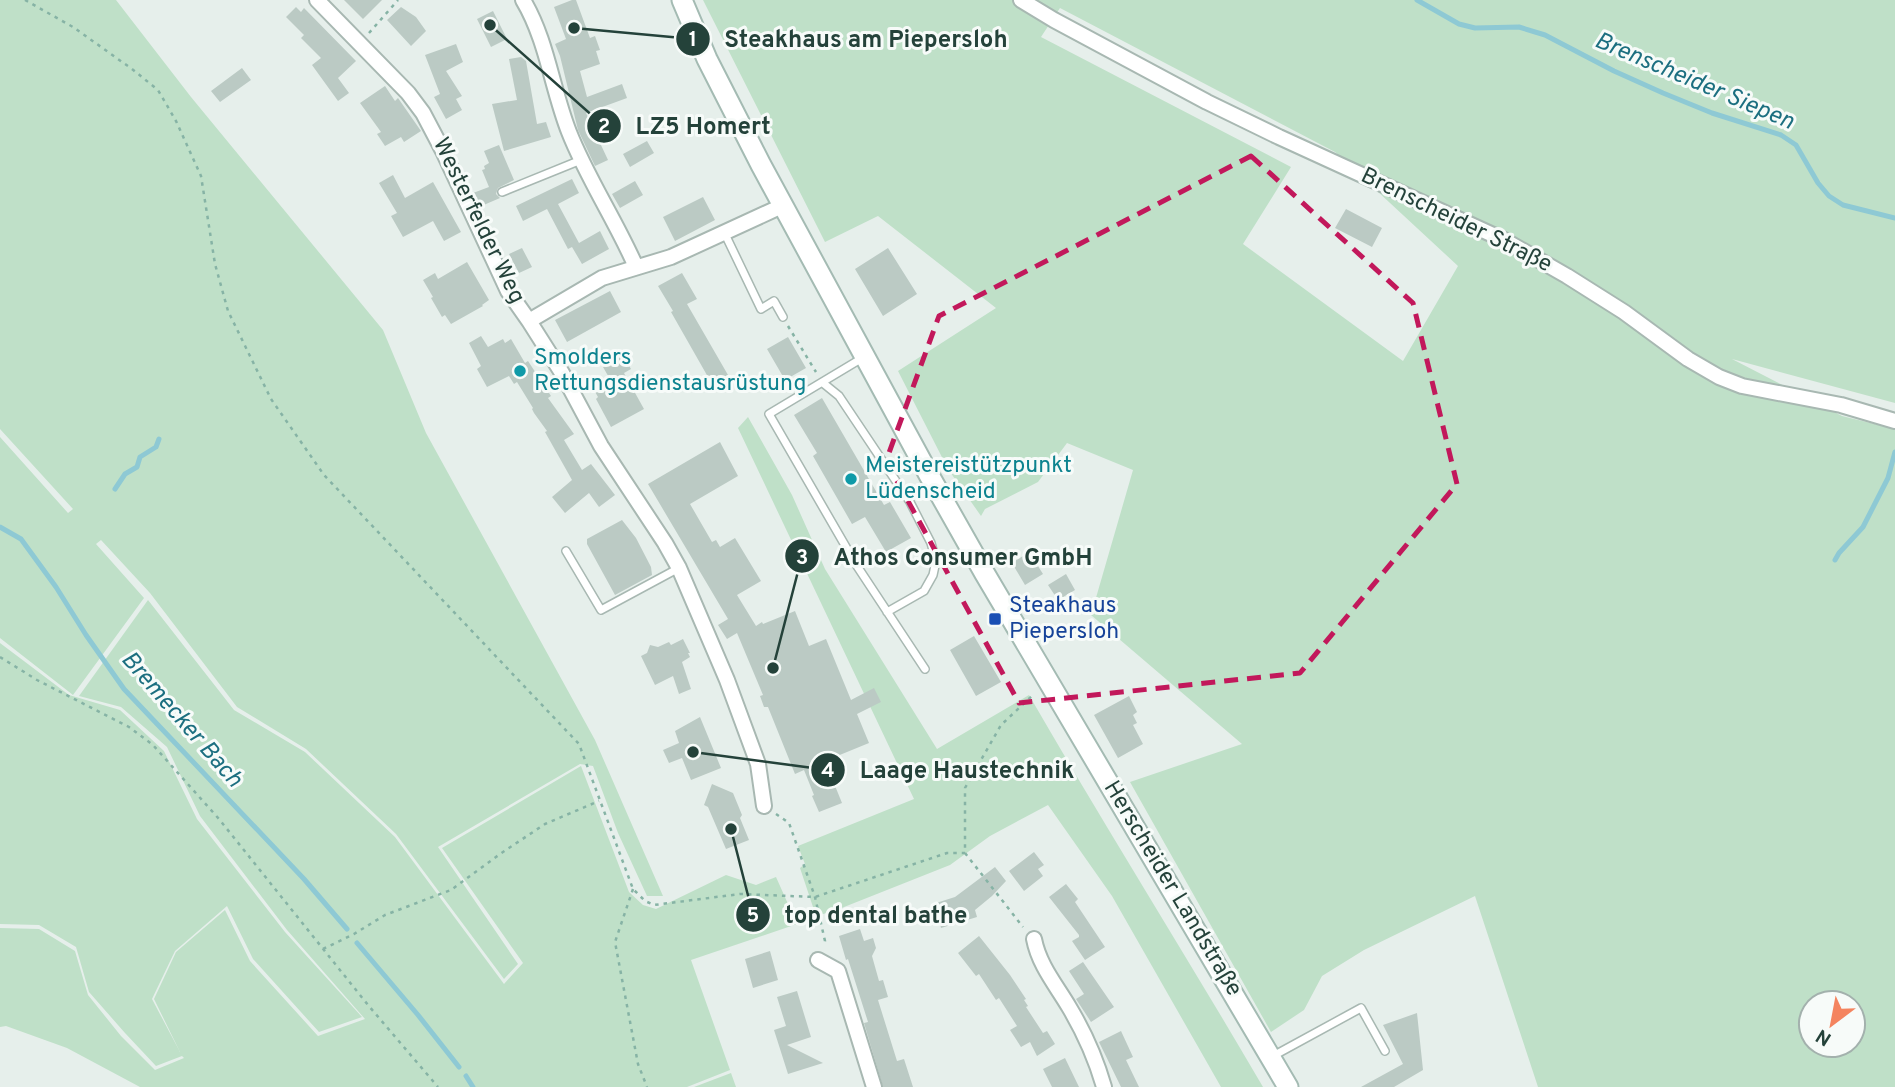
<svg xmlns="http://www.w3.org/2000/svg" width="1895" height="1087" font-family="Overpass,sans-serif">
	<rect width="100%" height="100%" fill="#e6efeb"/>
	<path fill="#bfe0c8" fill-rule="evenodd" d="M0,0H116L191,97L383,330L426,433L595,740L663,896H647L618,833L593,766L580,764L438,847L518,964L504,979L396,834L306,749L237,707L150,593L101,540L96,544L144,598L73,695L0,638V437L68,513L73,509L0,429Z
		M703,0H1895V403L1732,359L1842,416L1895,429V1087H1538L1475,896L1364,950L1322,976L1304,1010L1271,1032L1130,782L1242,744L1091,615L1133,470L1067,443L1038,482L985,509L981,516L948,469L898,371L996,308L878,216L825,242ZM1060,8L1335,152L1458,266L1403,361L1243,244L1291,167L1041,37ZM1811,1003H1853V1045H1811Z
		M748,417L792,495L825,569L937,749L1029,695C1105,827 1186,955 1263,1087H1221L1112,896L1048,805L990,836L950,865L834,911L816,916L800,868L805,864L798,846L914,799L738,428Z
		M148,600L234,710L305,752L395,837L504,984L523,963L442,848L581,766L629,892L643,905L656,909L726,875L756,885L776,877L797,924L691,960L730,1070L687,1087H140L67,1048L6,1026L0,1027V928L39,929L75,951L88,995L121,1036L155,1070L184,1058L182,1056L156,1066L125,1033L89,992L76,947L39,925L0,924V643L69,695L120,710L164,751L197,819L285,932L362,1017L319,1032L253,959L227,906L175,951L152,999L180,1052L154,999L176,952L225,910L250,961L318,1036L365,1019L287,930L200,816L167,747L121,707L79,696Z
		M731,1073L736,1087H694Z"/>
	<g fill="none" stroke-linecap="round" stroke-linejoin="round">
		<path stroke="#8ec9d4" stroke-width="5" d="M1417,0L1459,24L1475,28L1519,27L1545,35L1614,71L1663,93L1712,113L1781,135L1796,145L1818,183L1829,196L1843,205L1895,218
			M115,489L125,474L137,467L140,457L156,447L159,439
			M0,527L21,539L56,587L86,635L124,689L304,879L347,929
			M1835,560L1839,553L1863,527L1888,478L1895,452
			M357,943L418,1015L459,1067
			M466,1076L473,1087"/>
	</g>
	<path fill="#bbcac4" d="M344,0H382L363,19Z
		M572,0H576L590,38L595,36L600,50L596,51L600,64L580,71L587,97L622,84L627,98L586,113L608,160L595,166L578,130L560,56L555,44L566,39L554,7Z
		M296,7L301,12L304,8L356,61L338,78L349,93L338,101L312,65L321,58L301,38L304,35L286,17Z
		M401,7L416,17L426,31L411,46L387,20Z
		M493,11L507,39L491,47L477,19Z
		M456,44L463,62L446,71L462,96L456,99L462,110L446,119L434,97L440,94L425,55Z
		M521,57L526,61L537,124L546,122L551,137L504,151L492,104L517,100L509,59Z
		M242,68L251,80L220,102L211,91Z
		M385,86L395,101L398,98L421,131L404,142L401,137L385,146L377,134L381,132L360,103Z
		M647,141L654,153L630,167L623,154Z
		M499,145L514,180L498,188L496,194L500,198L479,207L473,193L489,187L482,170L485,169L484,166L489,163L484,151Z
		M393,175L405,198L433,182L461,232L444,241L433,221L403,237L391,216L397,213L379,183Z
		M572,179L579,193L558,204L579,243L600,231L609,249L582,264L572,247L568,249L547,209L523,221L516,206Z
		M635,181L643,195L620,208L612,194Z
		M703,197L715,220L675,241L663,217Z
		M1346,209L1382,228L1372,247L1335,228Z
		M522,248L532,267L519,273L509,254Z
		M888,248L917,294L883,316L855,269Z
		M467,262L489,300L482,305L483,306L451,324L445,315L442,317L431,298L433,297L423,280L435,273L438,279Z
		M682,273L697,299L687,304L728,375L712,384L671,312L673,311L658,286Z
		M610,291L621,312L567,342L555,320Z
		M481,336L488,347L503,339L505,343L511,339L525,363L528,361L551,396L548,398L574,434L564,440L582,470L591,464L615,495L599,507L589,493L565,513L552,497L572,480L545,432L547,431L534,413L532,409L533,408L517,382L514,384L509,376L487,387L477,369L481,366L469,343Z
		M788,337L806,368L785,380L767,349Z
		M623,355L631,369L624,373L644,409L611,427L596,399L598,397L594,390L611,381L603,367Z
		M822,398L884,505L890,502L911,538L886,552L865,517L852,524L813,456L817,453L794,415Z
		M720,442L738,476L690,504L712,542L716,540L720,547L735,538L761,581L737,595L756,626L762,622L763,624L795,611L809,646L826,639L851,700L874,688L881,702L857,714L869,743L825,761L842,803L819,812L812,796L814,795L804,770L795,774L768,707H764L760,696L763,695L737,633L727,639L718,625L728,619L648,484Z
		M622,520L636,538L651,567L652,575L615,595L587,544V539Z
		M1029,552L1043,574L1025,585L1012,563Z
		M1066,574L1075,590L1058,600L1048,585Z
		M974,636L1001,682L976,696L950,650Z
		M683,639L690,653H688L690,657L682,662L691,689L679,694L673,676L655,685L641,656L647,653L650,645L658,647L669,642L671,645Z
		M1129,696L1137,712L1133,715L1137,723L1133,725L1143,744L1118,758L1094,715Z
		M700,717L721,768L691,780L682,758L669,763L663,750L679,743L675,731Z
		M712,784L733,793L742,815L740,818L749,840L726,849L708,807L704,805Z
		M1034,852L1044,865L1038,869L1043,876L1024,891L1009,871Z
		M995,867L1006,881L992,896L975,910L977,917L941,928L936,903L955,897Z
		M1066,884L1078,899L1075,902L1105,947L1085,960L1072,941L1079,937V935L1049,897Z
		M860,929L864,941L873,938L876,948L872,956L879,981L883,980L888,997L878,1000L897,1061L904,1059L913,1087H883L864,1023L868,1022L848,959L846,960L839,936Z
		M979,936L1010,975L1026,999L1024,1000L1028,1006L1026,1007L1043,1033L1047,1031L1055,1044L1037,1056L1030,1042L1021,1047L1010,1030L1017,1026L999,998L996,1000L979,974L976,976L958,953Z
		M770,951L778,980L753,988L745,959Z
		M1083,962L1114,1007L1091,1022L1076,999L1084,994L1069,971Z
		M797,991L811,1037L787,1045L823,1063L788,1074L774,1030L786,1026L777,997Z
		M1417,1013L1423,1070L1394,1087H1361L1403,1064L1383,1025Z
		M1121,1031L1133,1057L1126,1060L1139,1087H1121L1099,1042Z
		M1065,1058L1079,1087H1052L1043,1069Z"/>
	<g fill="none" stroke-linecap="round" stroke-linejoin="round">
		<g stroke="#a8b8b2" stroke-width="10">
			<path id="lane" d="M502,192L581,160
				M724,232L761,309L774,301L783,317
				M864,357L769,414L857,566L925,669
				M823,383L839,396L910,502L931,543L936,561L933,575L924,591L887,612
				M566,551L601,610L679,568
				M1273,1056L1361,1008L1385,1051"/>
		</g>
		<g stroke="#a8b8b2" stroke-width="18">
			<path id="street" d="M317,0L408,93L423,113L443,151L508,291L529,321L562,373L601,446L665,543L679,568L727,680L758,764L764,806
				M523,0C547,40 552,89 569,132C587,178 616,221 636,267
				M1021,0L1054,20L1207,102L1279,137L1504,240L1567,276L1624,312L1688,359L1719,377L1742,386L1841,405L1895,421
				M529,321L602,278L671,257L782,206
				M1034,939C1039,965 1056,985 1069,1007C1084,1032 1096,1059 1104,1087
				M818,960L838,971L874,1087"/>
		</g>
		<g stroke="#a4bbb3" stroke-width="23">
			<path id="secondary" d="M682,0L707,59L761,165L929,475L985,574L1288,1087"/>
		</g>
		<path stroke="#86b3a5" stroke-width="2.5" stroke-dasharray="3.5 5" stroke-linecap="butt" d="M25,0L73,27L132,69L158,90L176,121L201,176L215,264L228,311L271,399L324,475L579,744L633,889L645,901L654,905L740,894L815,897L947,853H965V788L1001,725L1034,694
			M369,33L398,0
			M788,326L816,372
			M0,657L37,680L129,727L153,745L219,819L368,1005L438,1087
			M776,814L789,823L815,897L825,941L823,945
			M965,853L1023,927
			M633,889L615,942L638,1064L647,1087
			M323,949L354,934L385,915L451,890L500,854L545,824L599,801"/>
		<use href="#lane" stroke="#fff" stroke-width="7"/>
		<use href="#street" stroke="#fff" stroke-width="14"/>
		<use href="#secondary" stroke="#fff" stroke-width="19"/>
	</g>
	<path fill="none" stroke="#c2185b" stroke-width="5" stroke-dasharray="14 9" stroke-linejoin="round" d="M1251,156L1413,303L1457,484L1300,673L1019,703L886,461L939,316Z"/>
	<g fill="#0f9aa8" stroke="#f7fbf9" stroke-width="2.5">
		<circle cx="520" cy="371" r="7"/>
		<circle cx="851" cy="479" r="7"/>
	</g>
	<rect fill="#1a4fb4" stroke="#f7fbf9" stroke-width="2.5" x="988" y="612" width="14" height="14" rx="3.5"/>
	<g text-anchor="middle" dominant-baseline="central" stroke-width="6" stroke-linejoin="round" paint-order="stroke">
		<g font-size="23" fill="#24423a" stroke="#f7fbf9">
			<text transform="translate(478 221) rotate(64)">Westerfelder Weg</text>
			<text transform="translate(1456 221) rotate(26)">Brenscheider Straße</text>
			<text transform="translate(1172 889) rotate(59)">Herscheider Landstraße</text>
		</g>
		<g font-size="23" fill="#0d838f" stroke="#f7fbf9" text-anchor="start">
			<text x="534" y="358">Smolders<tspan x="534" dy="26">Rettungsdienstausrüstung</tspan></text>
			<text x="865" y="466">Meistereistützpunkt<tspan x="865" dy="26">Lüdenscheid</tspan></text>
		</g>
		<g font-size="23" fill="#164399" stroke="#f7fbf9" text-anchor="start">
			<text x="1009" y="606">Steakhaus<tspan x="1009" dy="26">Piepersloh</tspan></text>
		</g>
		<g font-size="24" font-style="italic" fill="#1c6f80" stroke="#f7fbf9">
			<text transform="translate(1694 82) rotate(23)">Brenscheider Siepen</text>
			<text transform="translate(181 720) rotate(49)">Bremecker Bach</text>
		</g>
	</g>
	<path fill="none" stroke="#24423a" stroke-width="2.5" d="M574 28L693 39M490 25L604 126M773 668L802 556M693 752L828 770M731 829L753 915"/>
	<g fill="#24423a" stroke="#f7fbf9" stroke-width="2.5">
		<circle cx="574" cy="28" r="7"/>
		<circle cx="490" cy="25" r="7"/>
		<circle cx="773" cy="668" r="7"/>
		<circle cx="693" cy="752" r="7"/>
		<circle cx="731" cy="829" r="7"/>
		<circle cx="693" cy="39" r="18"/>
		<circle cx="604" cy="126" r="18"/>
		<circle cx="802" cy="556" r="18"/>
		<circle cx="828" cy="770" r="18"/>
		<circle cx="753" cy="915" r="18"/>
	</g>
	<g font-size="21" text-anchor="middle" font-weight="bold" fill="#fff">
		<text x="693" y="46">1</text>
		<text x="604" y="133">2</text>
		<text x="802" y="564">3</text>
		<text x="828" y="777">4</text>
		<text x="753" y="922">5</text>
	</g>
	<g font-size="24" text-anchor="middle" font-weight="bold" fill="#24423a" stroke="#f7fbf9" stroke-width="6" stroke-linejoin="round" paint-order="stroke">
		<text x="866" y="47">Steakhaus am Piepersloh</text>
		<text x="703" y="134">LZ5 Homert</text>
		<text x="963" y="565">Athos Consumer GmbH</text>
		<text x="967" y="778">Laage Haustechnik</text>
		<text x="876" y="923">top dental bathe</text>
	</g>
	<g transform="translate(1832 1024) rotate(212)"><circle r="33" fill="#f7fbf9" stroke="#a3b1ad" stroke-width="2"/>
	<path d="M0-5L12 26L0 18L-12 26Z" fill="#f4845f"/>
	<text y="-10" font-size="19" font-weight="bold" text-anchor="middle" fill="#24423a">N</text>
	</g>
</svg>
